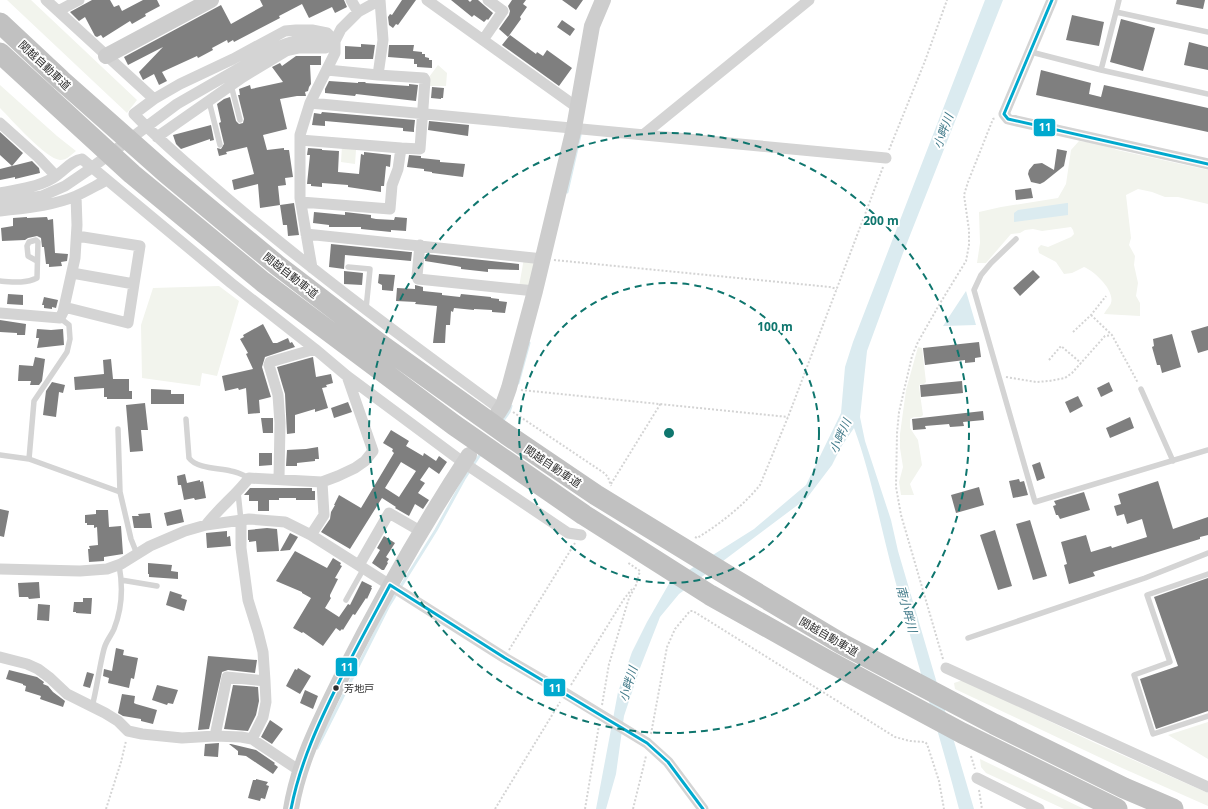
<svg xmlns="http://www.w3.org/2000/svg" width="1208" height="809" font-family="'Open Sans','Noto Sans JP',sans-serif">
	<rect width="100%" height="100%" fill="#fff"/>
	<path fill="#f2f4ed" d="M7,0H31L137,100L127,113Z
		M438,65L447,73L446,86H429V77Z
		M0,85L57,136L76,151C71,155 67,160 60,160C46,159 11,119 0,108Z
		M1079,141L1101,144L1117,150L1208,170V204L1178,197H1165L1152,192L1138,189L1126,195L1131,238L1129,245L1135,256L1134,265L1138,283L1136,296L1140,303V316L1104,314C1106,310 1110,306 1111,303C1115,290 1094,271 1084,267L1072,273L1064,274L1056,262L1039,253L1038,248L1041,245L1048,247L1071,237L1074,234L1073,230L1071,227L1042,231L1033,229L1025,230L1020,233L1011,234L986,263H977L980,243L979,212L1001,207L1058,198L1066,184L1071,150Z
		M342,146L356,150L355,164L341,162Z
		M524,258L536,263L529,288L519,287Z
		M219,286L239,301L217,376L202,373L200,386L142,378L141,325L153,288Z
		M918,347L922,348L926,382L924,384H920L919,387L923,415L921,417H914L910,419V428L918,440L922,465L910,484L914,495H901L899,482L903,467L900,448V434L906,390Z
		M963,680L1095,743L1208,793V806L1122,768L955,689L954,683Z
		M1208,722V759L1168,735Z
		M980,759L1084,809H1064L986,773L981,767Z"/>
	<path fill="#dbebf0" d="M985,0H1003L903,253L867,351L860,417L865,441L891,520L898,551L974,809H959C939,732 915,657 895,580C881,530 872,477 854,428L841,447L832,465L807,498L679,594L660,617L640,668L624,716L616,774L606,809H596L618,692L632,652L647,622L670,582L754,529L806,485L841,413L845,367L853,342Z
		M1067,203H1068V215L1014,222V213L1018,210Z
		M966,291L976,325L943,326Z"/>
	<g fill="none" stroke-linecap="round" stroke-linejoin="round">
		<path stroke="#dbebf0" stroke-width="3" d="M567,192L581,131
			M518,383L529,343
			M502,422L509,412L511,406
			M317,748L388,607L436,530L464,479L481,453"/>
	</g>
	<path fill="#7f7f7f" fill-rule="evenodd" d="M92,0H110L114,7L119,5L122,11L143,0H157L160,6L145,14L146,16L132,24L130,21L103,38L101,35L97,37L95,36L85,17L79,21L70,12Z
		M260,0H344L347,7L335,13L332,7L309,18L302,4L279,16L280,18L234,42L233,40L228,43L227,40L212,48L213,50L198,58L197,56L162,72L167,81L159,85L154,74L143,80L139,72L163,47L128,65L124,57L221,5L231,24L263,6Z
		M402,0H416L398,25L396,24L393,28L389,25L388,17L390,14L392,15Z
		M451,0H468L470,2L472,0H478L493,13L488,20L487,19L484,22L474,15L472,17Z
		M512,0H526L523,4L527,7L520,17L521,19L508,37L499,29L509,15L510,11L508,6Z
		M562,0H583L576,10Z
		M1177,0H1205L1203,9L1176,4Z
		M1072,15L1104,22L1099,46L1066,40Z
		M1121,19L1155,28L1143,71L1110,62Z
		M562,20L575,29L570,36L557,27Z
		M510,35L536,54L537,52L543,56L547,50L572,68L559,86L502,45Z
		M1189,42L1208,47V70L1184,65Z
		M361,44L375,45L373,59H345V46L361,47Z
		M389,45H414L413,51L422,52V54H425V57L429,58V60H432V68L417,67V64H414V59L388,57Z
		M296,56H321V65H310L311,84L309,87L308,91L305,92L306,96H297L280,99L287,129L263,135L267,150L284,148V150H289L293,177L285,178L286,185L278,186L280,205L260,208L258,184L234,190L232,180L254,174L247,147L226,152L227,154L219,156L217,148L221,149L224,144L219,123L221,122L217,104L224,99L230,97L236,121L239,124L243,123L244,119L238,95H240L239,89L250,85L251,89L283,82L272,67L280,63L282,66Z
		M1041,70L1091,83L1089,94L1101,97L1104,85L1208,108V132L1036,95Z
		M329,81L358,83V82H366L365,83L409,86V84L418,85L416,101L356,94L355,96L325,93V89Z
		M432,87L444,88L443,98H441V99L431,98Z
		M322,112L415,120L414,129V132L403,131V128L325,121V126L312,125L314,113L321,114Z
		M429,121L469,125L468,136L428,130Z
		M211,125L214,140L210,141V139L181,149L176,144L173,135Z
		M0,132L23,153L12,166L0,155Z
		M308,148L322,149V150L339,151L338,172L359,174L361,154L364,155V152L391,155L390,167L386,166L384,186H381V192L348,187V185L322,183V187L311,186V184H307L310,155H307Z
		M1057,149L1067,151L1064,166L1044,182L1040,184L1031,182L1028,174L1029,170L1034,164L1042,163L1054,170Z
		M409,155L421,156V158L440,160V162L465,164L463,177L432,173V172L424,171V169L407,167Z
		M32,161L39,168L40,173L15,179V177L0,180V169Z
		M1031,188L1033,198L1016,200L1015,190Z
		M294,203L299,235L288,236L287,225H283L280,205Z
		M314,212L345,215V212L371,215V218L376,219L394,220L395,217L407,218L406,231L391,230V232L361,229V227H329V225L313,223Z
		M27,217V218L47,217L48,220L53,219L55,253L68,254L67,261L61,262L62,266L49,267V264H46L44,247H42L41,238L37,236L28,238L25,240L2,241L1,228L13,226V218Z
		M331,244L410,252H412L411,261L345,255L344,269L329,267Z
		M426,254L519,264V270L488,269V272L461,269V267L456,266L425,261Z
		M1033,270L1040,277L1020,296L1013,288Z
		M344,271L363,273L362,285L344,284Z
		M379,274L395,275L393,291L382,290V285L378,283Z
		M415,285L423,287V291L442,293V295L460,297L461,294L491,297V298L499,299V301L507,302L505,313L492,312V310L474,309V310L454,308L453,312L451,311L450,325H446L445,343H433L437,306L415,304L416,302L396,301L397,288L415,289Z
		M8,294L23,295V305L7,304Z
		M44,297L58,300L56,308L52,307V309L44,308V305H42Z
		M0,320L26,324L25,335H17V333L0,332Z
		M263,324L273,343H277L288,338L290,343L292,342L295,347L265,357L262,367L271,397L259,400L260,413L248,414L246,388L239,390L238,388L225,391L222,376L253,369L246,354L248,353L240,339L244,337L243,335Z
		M1208,326V350L1198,353L1191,331Z
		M37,329L51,330L63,329L64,345L37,348L39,338H36Z
		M1172,334L1181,367L1162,373L1160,365H1157L1152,347L1154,346L1153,339Z
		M979,342L981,357L975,358V362L965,363V360L925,365L923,348Z
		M35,357L45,359L42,381L39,385H30L31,381H18L19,365L33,366Z
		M313,357L316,377L331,374L333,383L326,385L327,387L322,388L328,408L315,412V409L295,415V433L287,434L285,394L277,367Z
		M111,359L113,379H129V391H132V399H107V397H104V388L75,390L74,377L104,374L103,360Z
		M962,381L963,393L921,397L920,385Z
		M52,382L65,385L63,393L59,392L56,417L43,415L46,391Z
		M1109,382L1113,391L1101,397L1097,388Z
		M151,389L171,390V394H184V404H151Z
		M1078,396L1083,406L1070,413L1065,402Z
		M348,402L352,412L334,418L331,408Z
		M145,403L148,430H141L143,451L130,452L126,405Z
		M983,411L984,420L963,422L964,426L950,427L949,424L925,426L926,429L913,430L912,419Z
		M1130,417L1134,428L1110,438L1106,428Z
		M261,418H273V433H263Z
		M391,430L409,441L406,446L423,456L424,453L436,461L439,456L447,462L439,474L429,467L420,480L425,483L418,493L429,500L423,509L415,504L409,516L395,508L396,507L382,498L350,549L321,532L330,519L331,512L335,505H334L339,495L361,508L394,453L392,451L393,449L383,443ZM401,462L416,471L399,497L385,488Z
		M318,447L319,459H315V461L297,463V466H286L287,450L306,449Z
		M259,453H272V465L259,466Z
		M1040,462L1045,478L1037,481L1032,465Z
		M185,474L187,483L200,480V482L203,481L206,498L195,500L194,498L184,500L181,485H178L177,476Z
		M1019,479L1020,482L1024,481L1028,495L1013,498L1009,481Z
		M1158,481L1173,529L1208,517V535L1200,537V539L1093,572L1095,576L1069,584L1064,565L1067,564L1061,542L1086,535L1091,552L1111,546L1112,548L1147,537L1142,519L1127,524L1124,514L1117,516L1114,506L1121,504L1118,494Z
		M979,487L984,505L956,513L951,495Z
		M250,488H312V491H315V500H296V498H279V500H269V511H258V501H249V495H244Z
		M1084,492L1090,510L1060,519L1058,515H1056L1053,506L1056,505L1054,501Z
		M0,509L9,511L4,537L0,536Z
		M181,509L184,522L167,526L164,513Z
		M96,510H108L109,527L121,526L123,554L104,557V561L89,562L88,549H90L89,546L98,545L97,527L94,528V525H87V523H85V515L96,514Z
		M150,513L152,528H134L132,516H139L138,514Z
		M1030,520L1047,576L1033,580L1016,524Z
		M267,528L277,529L279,551L257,552L256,541L249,542V540H248V530Z
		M995,530L1012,586L998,590L980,535Z
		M227,531V537L230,536L231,546L207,548L206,533Z
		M290,533L298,537L290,550L280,551Z
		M384,536L395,543L386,557L389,559L387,562L388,563L384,570H382L372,563L380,550L377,548Z
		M295,551L327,568L333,558L341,563L340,565L342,566L335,578L338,579L330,595V597L331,598L325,608L339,617L348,604L350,605L362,581L372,586L371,588H372L367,599L366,598L355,615L353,614L343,630L342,629L340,631L336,628L323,646L303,632L302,633L293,628L311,598L302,593V592L276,581Z
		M148,563L172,565L171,571L178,572V579L149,577V574H148Z
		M1208,578V711L1156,729L1140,679L1178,666L1154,597Z
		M39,582L40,598L29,599L28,597H19L18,583Z
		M170,591L182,595L181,598L187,600L184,611L166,605Z
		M83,598H92L91,614L76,613V612H73L74,602H83Z
		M38,604L50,605L49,621L37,620Z
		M116,648L124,650L123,655L138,658L134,679L131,678L129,688L108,683L109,678L103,676L104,669L112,671Z
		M208,656L257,660L255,673L228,670L222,672L209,729L198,730Z
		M298,668L311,676L300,694L286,686L295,669L297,670Z
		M9,670L37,677L44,682L43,684L48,686L53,692L65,701L63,707L40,699L41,696L25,691L26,686L23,685V684L6,679Z
		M87,672L94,674L90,688L83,686Z
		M157,685L178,690L173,704L168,703L167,705L152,700Z
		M233,685L258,687L259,701L256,715L248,731L224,729Z
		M305,690L318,696L313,709L300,703Z
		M122,694L135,696L134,703L136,704L157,710L153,724L141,721V719L123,716L118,713Z
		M270,720L283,729L272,744L261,737Z
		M219,743L218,757L204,756L205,744Z
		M229,744H231L256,750L275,763L274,764L278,767L273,774L246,756L238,755V751Z
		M256,779L268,782L266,785L269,786L265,799L261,798L260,801L248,798L253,780H256Z"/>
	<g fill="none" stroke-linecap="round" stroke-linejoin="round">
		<path stroke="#d4d4d4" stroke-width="2" stroke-dasharray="2 2" stroke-linecap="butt" d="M889,150L925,61L947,0
			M554,260L830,287L837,289
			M1091,315L1112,335
			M1073,332L1091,315L1106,296
			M1049,360L1061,346L1081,363
			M1006,377L1036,382L1049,381L1065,378L1072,373L1105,336L1112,335L1138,383
			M521,390L788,417
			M513,412L604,473L608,477L611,486
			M611,484L661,403
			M695,537L697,538C720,524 743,506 760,485L788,417L883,167
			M509,650L575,543
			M943,659L901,515L896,487L897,433L899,412L912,356L918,342L939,305L966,261L969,245V230L964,195L968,182L993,119L996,118
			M571,685L624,599L632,589
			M602,705L609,664L629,598L636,585L640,571L627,562
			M651,734L667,647L675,629L690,611H693L895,737L910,741L925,742L927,744L939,781L944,809
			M971,756L975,769
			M979,790L982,809
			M106,809L121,762L126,741
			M495,809L560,702
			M585,809L599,725
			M633,809L646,756"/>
		<path stroke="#d4d4d4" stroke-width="5.5" d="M1116,12L1119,0
			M1031,52L1101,70L1208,94
			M1101,70L1116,12L1208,32
			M231,85L240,120
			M209,101L220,145
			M1016,239L991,263L981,275L974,290L1035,502L1208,450
			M348,267L370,269L366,309
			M0,281C13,282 25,284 37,278L38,242L36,240L29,242L27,246L28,256L37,261
			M1141,389L1173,461
			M186,419L189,458C197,469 219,468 231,471C238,472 243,475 249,478
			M118,429L120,492L131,539L137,554
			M0,455L29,459L120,492
			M29,459L34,401L67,352L70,339L69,325L60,318
			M238,492L241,521
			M1208,574L1147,595L1170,662L1134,675L1153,734L1208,716
			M121,580L157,586
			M346,600L364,568
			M968,638L1145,578L1208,553
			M92,707C97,688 99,668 104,649C106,641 111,636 114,629C122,609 123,586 119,565"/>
		<path stroke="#d4d4d4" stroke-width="11" d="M46,0L154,99
			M351,0L358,12
			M427,0L578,108
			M1052,0L1004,114L1008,119L1208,164
			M58,11L79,0
			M483,40L503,11L488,0
			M335,41L327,33L312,30H296L285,31L233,59L180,84L154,99L134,114C157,138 183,160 208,182C301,263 401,336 500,409
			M327,70L378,75
			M310,103L886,158
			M0,123L38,157L56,176
			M643,135L809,0
			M157,137L243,77L286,51L299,48H326L335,41
			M300,140L401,148
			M0,193C18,189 41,187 56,176C65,170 72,160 82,159L231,283L315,349L347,376L464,463L568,533L581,535
			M301,202L390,209L392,185L398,169L401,148L420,149L425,80L424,78L378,75L383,40L380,0
			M0,203L42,196L65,186L87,171L177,104L271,50C295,38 307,38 333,41
			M0,211C25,208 52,206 76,196C87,191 97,185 107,180
			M306,234L543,259
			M420,245L417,276L418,279L535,291
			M312,268L300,198V135L310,103L335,53V41L341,29L358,12L380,0
			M72,273L134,284L140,246L77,236
			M64,307L128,323L134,284
			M0,313L60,318L63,312L75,258L77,225L76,196
			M279,479L280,423L278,395L269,365L270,362L315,349
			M241,521V548L248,600L258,632L263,652L265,681L266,702L263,717L252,739
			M206,525C219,508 236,495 249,478L322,482L338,476L355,468L365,461L373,451L347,376
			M311,535L324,515L322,482
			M359,565L389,513L422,532
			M0,569L80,571L107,569L121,564L150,546L185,531L206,525L249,519L285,522L311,535L505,658L565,693L647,743L668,762L703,809
			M0,657L27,664L38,669L50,678L67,694L105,713L118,721L128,731L142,734L182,738L215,736L241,737L252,739L300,771
			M946,668L1208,787
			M215,736L227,677L265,681
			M977,778L1039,809"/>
		<path stroke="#cdcdcd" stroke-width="16" d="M106,56L211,0
			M498,413L503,405L509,388L535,291L574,128L592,26L603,0
			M291,809C299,760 322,717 343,674C381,599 423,525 469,455"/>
		<path stroke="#c1c1c1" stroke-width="21" d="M0,23L61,80L166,173L277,265L380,344L506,434L596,495L730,577L842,644L994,724L1124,788L1173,809
			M0,53L132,174L263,282L454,425L584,515L710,595L828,661L962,733L1117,809"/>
		<g stroke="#fff" stroke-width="6">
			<path id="bus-1" d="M1052,0L1004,114L1008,119L1208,164
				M390,585L505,658L647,743L668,762L703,809
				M291,809C300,763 319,722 340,680C356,648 373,617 390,585"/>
		</g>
		<use href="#bus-1" stroke="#00a9ce" stroke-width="3"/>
	</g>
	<g fill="none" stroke="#0f766e" stroke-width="2" stroke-dasharray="7 5">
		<circle cx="669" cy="433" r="150"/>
		<circle cx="669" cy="433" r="300"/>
	</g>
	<circle fill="#2f2f2f" stroke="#fff" stroke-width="1.5" cx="336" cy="688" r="3.5"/>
	<g text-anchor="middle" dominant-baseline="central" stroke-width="4" stroke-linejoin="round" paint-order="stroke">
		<g font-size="10" fill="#2f2f2f" stroke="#fff" text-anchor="start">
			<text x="344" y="688">芳地戸</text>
		</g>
		<g font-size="11" fill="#2f2f2f" stroke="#fff">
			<text transform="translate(45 65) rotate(43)">関越自動車道</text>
			<text transform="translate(291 275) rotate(38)">関越自動車道</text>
			<text transform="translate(553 466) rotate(34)">関越自動車道</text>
			<text transform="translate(829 636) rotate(30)">関越自動車道</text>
		</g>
		<g font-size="12" font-style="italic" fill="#437b8a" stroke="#fff">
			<text transform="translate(943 131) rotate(-70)">小畔川</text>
			<text transform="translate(840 436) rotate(-66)">小畔川</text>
			<text transform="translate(907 609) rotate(75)">南小畔川</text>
			<text transform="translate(628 684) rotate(-73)">小畔川</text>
		</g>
	</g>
	<circle cx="669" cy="433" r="6" fill="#0f766e" stroke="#fff" stroke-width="2"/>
	<g font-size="12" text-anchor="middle" font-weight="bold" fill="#0f766e" stroke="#fff" stroke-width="4" stroke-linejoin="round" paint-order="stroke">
		<text x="881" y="225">200 m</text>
		<text x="775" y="331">100 m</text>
	</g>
	<g stroke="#fff" stroke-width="1.5">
		<rect x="1033" y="118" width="23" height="19" rx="4" fill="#00a9ce"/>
		<rect x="335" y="657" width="23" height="20" rx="4" fill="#00a9ce"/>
		<rect x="543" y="678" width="23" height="19" rx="4" fill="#00a9ce"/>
	</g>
	<g font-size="11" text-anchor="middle" font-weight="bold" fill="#fff">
		<text x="1045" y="131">11</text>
		<text x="347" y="671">11</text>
		<text x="555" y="692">11</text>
	</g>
</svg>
